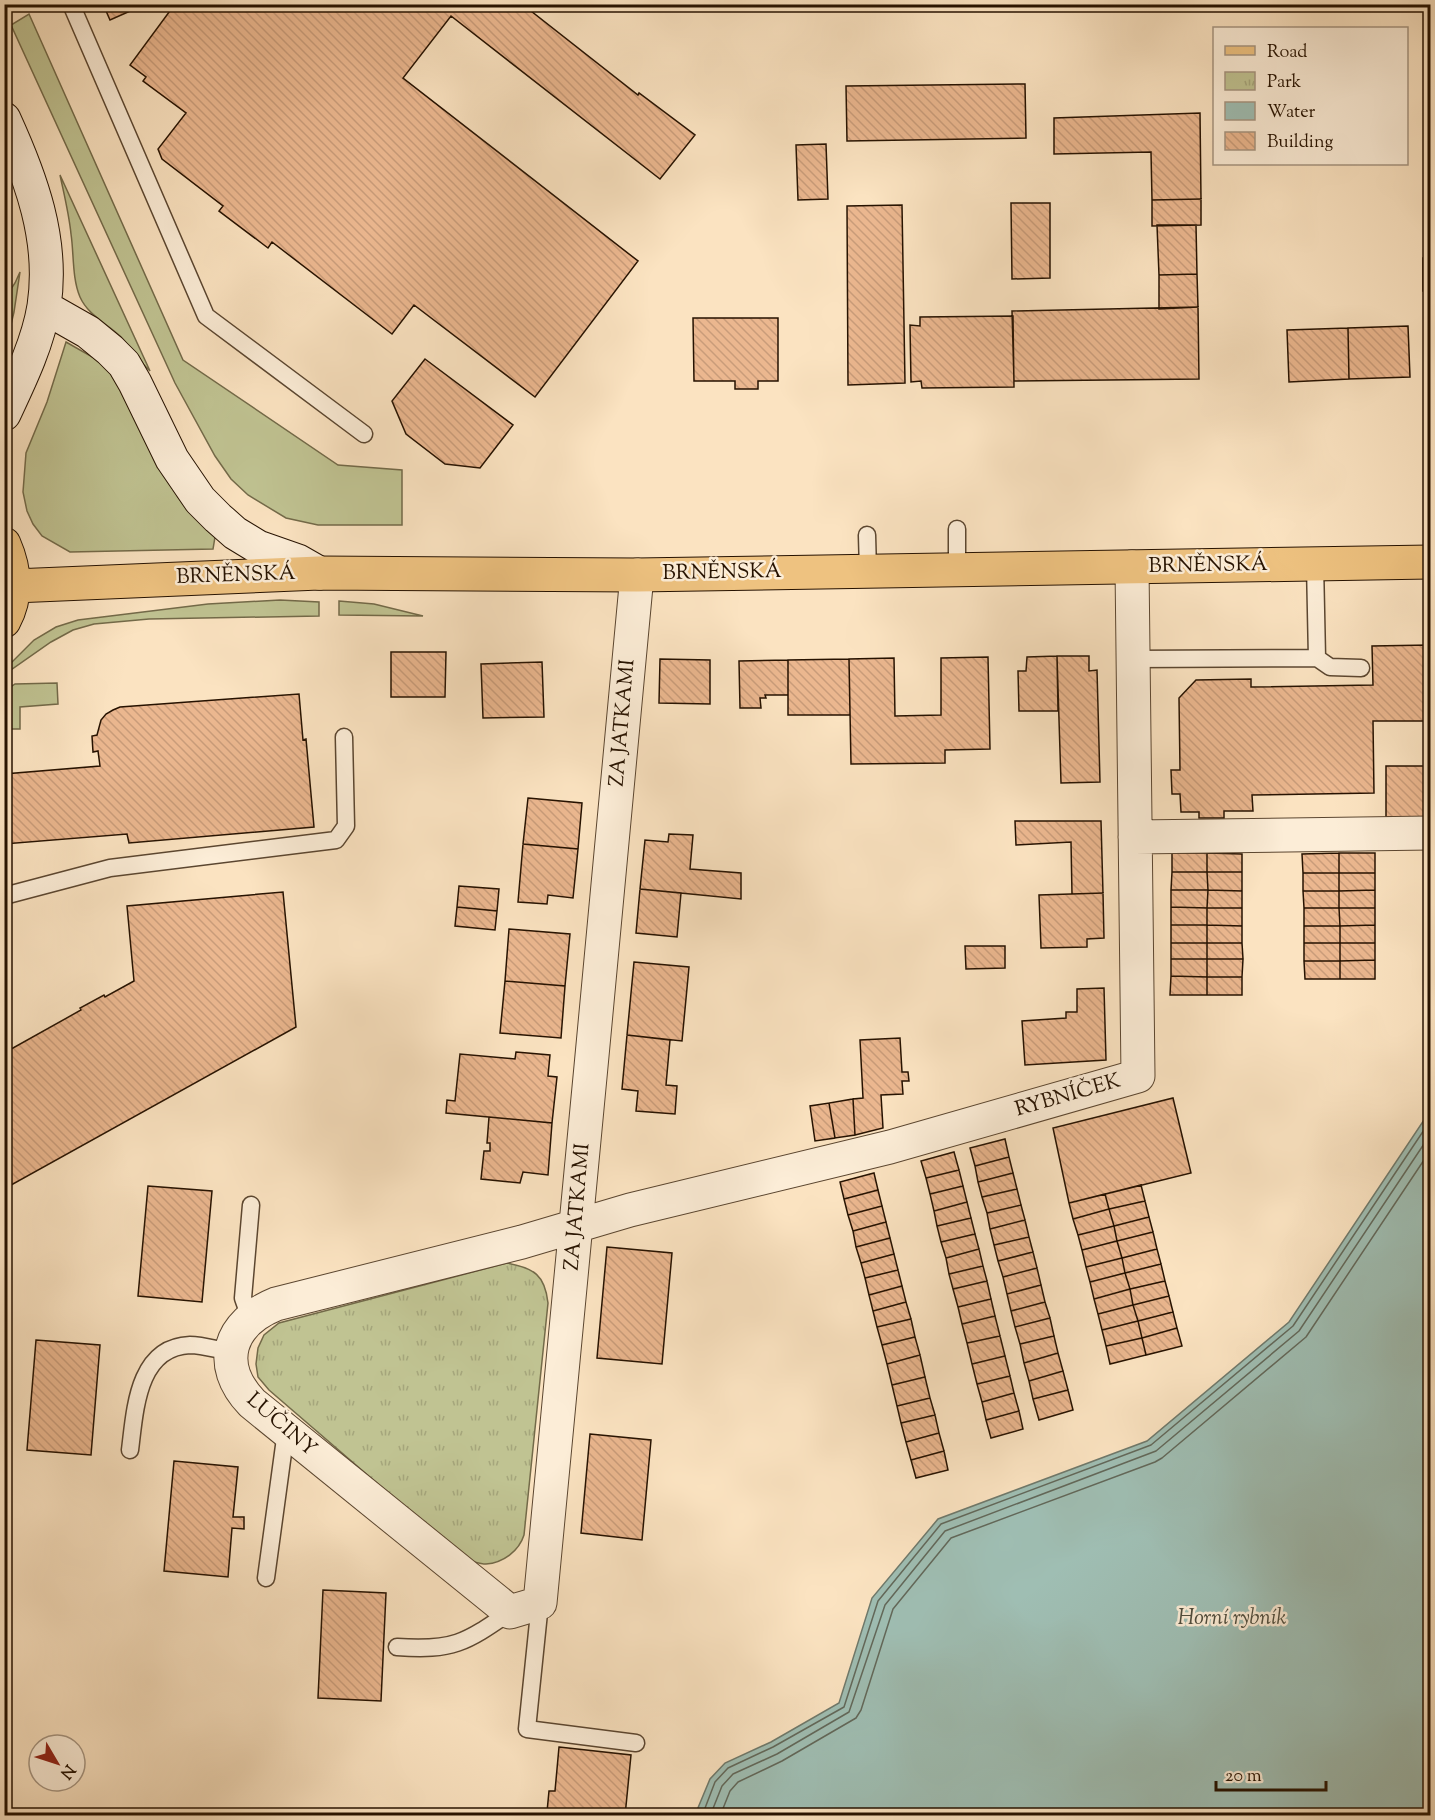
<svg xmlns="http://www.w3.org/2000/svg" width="1435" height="1820" font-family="'Sorts Mill Goudy',serif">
	<defs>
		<pattern id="park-tufts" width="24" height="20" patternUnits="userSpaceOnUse" patternTransform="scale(1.5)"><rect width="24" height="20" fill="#c0c392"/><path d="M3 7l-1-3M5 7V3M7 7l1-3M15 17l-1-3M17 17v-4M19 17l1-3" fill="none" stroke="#a5a67c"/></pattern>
		<pattern id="building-back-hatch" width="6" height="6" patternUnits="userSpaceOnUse" patternTransform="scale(1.5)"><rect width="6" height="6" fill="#ebb78f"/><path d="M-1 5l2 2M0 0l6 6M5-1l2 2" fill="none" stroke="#c99c7a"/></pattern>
	</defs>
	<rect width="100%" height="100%" fill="#fbe3c1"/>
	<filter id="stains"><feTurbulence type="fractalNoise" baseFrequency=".00333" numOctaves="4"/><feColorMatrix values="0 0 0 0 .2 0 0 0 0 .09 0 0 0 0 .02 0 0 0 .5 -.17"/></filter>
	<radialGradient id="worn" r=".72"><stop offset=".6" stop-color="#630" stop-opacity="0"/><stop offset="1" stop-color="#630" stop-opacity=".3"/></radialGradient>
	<path fill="#c0c392" stroke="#736a49" stroke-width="1.5" d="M29,14L183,360L338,465L402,470V525H318L286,518L248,495L231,479L215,456L175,383L11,25Z
		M60,175L150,371C138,360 130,346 120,336C106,323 88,315 80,297C72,278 74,254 71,234C69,214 64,194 60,175Z
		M20,272L14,312L5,349V298L15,283Z
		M66,342L96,359L112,373L178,497L193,516L215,537L213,549L70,552L42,536L33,524L27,511L23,492L26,453L47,402Z
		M280,600L319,602V616L149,619L94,624L73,630L51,642L5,674V669L34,640L56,627L78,620L208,604Z
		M339,601L374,604L423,616L339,615Z
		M57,683L58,704L20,707V729H5V691L15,684Z"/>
	<path fill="url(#park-tufts)" stroke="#736a49" stroke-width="1.5" d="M507,1263C534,1268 545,1275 548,1303L524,1535C519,1551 503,1563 486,1564C480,1564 472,1561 466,1560L269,1390L258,1377L256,1364L258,1348L264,1335L279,1323Z"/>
	<path fill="#9fbeb3" stroke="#6f796b" stroke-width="1.5" d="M1430,1111V1815H695L710,1779L725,1763L771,1742L839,1703L872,1598L938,1519L1147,1441L1289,1322Z"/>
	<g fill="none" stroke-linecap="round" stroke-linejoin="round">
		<path stroke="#62685a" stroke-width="1.5" d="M702,1816L715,1782L728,1768L773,1747L844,1707L878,1601L941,1524L1151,1445L1293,1326L1430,1121
			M710,1816L722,1786L733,1774L777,1754L849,1712L885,1605L945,1531L1156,1451L1299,1331L1430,1135
			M720,1816L730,1791L738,1782L782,1761L856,1718L861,1710L893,1609L951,1538L1155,1462L1162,1458L1306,1337L1430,1151"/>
	</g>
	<path fill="url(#building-back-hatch)" stroke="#261200" stroke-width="1.5" d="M103,4H146L110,20Z
		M175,4H522L638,95L639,93L695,135L660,179L451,16L403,78L638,261L535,397L414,305L392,334L272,242L268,248L219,211L223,206L162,159L158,149L186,113L143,81L146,77L130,65Z
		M1412,4H1430V15Z
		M1025,84L1026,138L847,141L846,86Z
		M1200,113L1201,199L1152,200L1151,152L1054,154V118Z
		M826,144L828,199L798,200L796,145Z
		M1201,199V225L1152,226V200Z
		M1011,203H1050V278L1012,279Z
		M902,205L905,383L848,385L847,206Z
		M1157,225H1196L1197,274L1159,275Z
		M1423,258H1430V291H1423Z
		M1197,274L1198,307L1159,309V275Z
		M1198,307L1199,379L1014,381L1012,311Z
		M1013,316L1014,387L922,388L921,381L911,382L910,325L920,326V317Z
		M693,318H778V381H758V389H735V381H694Z
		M1408,326L1410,377L1349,379L1348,328Z
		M1348,328L1349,379L1289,382L1287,330Z
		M425,359L513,425L480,468L445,464L406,434L392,401Z
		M1430,645V721H1373L1374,793L1252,795L1253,811H1224V818H1199V812H1181L1180,794H1172L1171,770H1180L1179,698L1196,680L1251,679V687L1373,685L1372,646Z
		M391,652H446L445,697H391Z
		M1057,656H1089V671L1097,670L1100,782L1061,783Z
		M1057,656L1058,711H1019L1018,671H1026L1027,657Z
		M988,657L990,749L945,750V763L851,764L849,659L894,658L895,716L941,715V658Z
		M660,659L710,660V704L659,703Z
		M849,659L850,715H788V660Z
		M788,660V695H765L766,698H760L761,708H740L739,661Z
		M542,662L544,717L483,718L481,664Z
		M299,694L303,740L306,739L314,827L129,843L127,834L4,844V774L100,766L98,751L93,752L92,736L97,735L101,720L106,714L113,710L120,707Z
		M1386,766H1430V817H1386Z
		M528,798L582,803L578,849L523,844Z
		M1015,821H1101L1103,893L1072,894L1071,842L1016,845Z
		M669,834L693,835L690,869L741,873V899L640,889L645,840L668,842Z
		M523,844L578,849L573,898L548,895L547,904L518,902Z
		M1172,853H1207V872H1172Z
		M1207,853L1242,854V872H1207Z
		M1339,853H1375V873H1339Z
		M1339,853V873H1303L1302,854Z
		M1172,872H1207L1208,890H1171Z
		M1207,872H1242V891L1208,890Z
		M1303,873H1339V891H1303Z
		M1339,873H1375V890L1339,891Z
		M459,886L499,889L497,911L457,907Z
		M640,889L681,893L677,937L636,933Z
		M1171,890H1208L1207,908L1171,907Z
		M1208,890L1242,891V908H1207Z
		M1375,890V908H1339V891Z
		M1303,891H1339V908H1304Z
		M283,892L296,1027L4,1189V1053L81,1010L80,1008L104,995L105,997L134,981L127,906Z
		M1103,893L1104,938L1087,939V947L1041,948L1039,895Z
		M457,907L497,911L495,930L455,926Z
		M1171,907L1207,908V925H1171Z
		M1207,908H1242V926L1207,925Z
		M1304,908H1339L1340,926H1304Z
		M1339,908H1375V925L1340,926Z
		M1171,925H1207V943H1171Z
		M1207,925L1242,926V943H1207Z
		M1375,925V943H1340V926Z
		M1304,926H1340V943H1304Z
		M509,929L570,934L565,986L505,981Z
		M1171,943H1207V959H1171Z
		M1207,943H1242L1243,959H1207Z
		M1304,943H1340V961H1304Z
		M1340,943H1375V960L1340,961Z
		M965,946H1005V968L966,969Z
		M1171,959H1207V977L1171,976Z
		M1207,959H1243L1242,977H1207Z
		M1375,960V979H1340V961Z
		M1304,961H1340V979H1305Z
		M634,962L689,967L682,1041L627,1035Z
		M1171,976L1207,977V995H1170Z
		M1207,977H1242V995H1207Z
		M505,981L565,986L561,1038L500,1033Z
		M1104,988L1106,1060L1025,1065L1022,1021L1066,1018V1012H1077V989Z
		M627,1035L670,1040L666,1085L677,1086L675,1114L636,1111L638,1091L622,1089Z
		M900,1038L902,1072H908L909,1081H902L903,1094L881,1095L883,1128L855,1135L853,1099L863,1098L860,1040Z
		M516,1052L550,1055L548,1076L557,1077L552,1123L446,1113L447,1100L455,1101L460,1054L515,1059Z
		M1173,1098L1191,1173L1069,1203L1053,1128Z
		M853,1099L855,1135L835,1138L829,1103Z
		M829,1103L835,1138L815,1141L810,1106Z
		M489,1117L552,1123L548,1175L523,1172L520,1183L481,1179L484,1151H490V1143H487Z
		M1005,1139L1009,1157L975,1166L970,1148Z
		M954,1152L959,1170L926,1178L921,1161Z
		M1009,1157L1013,1173L978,1182L975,1166Z
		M959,1170L963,1186L930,1194L926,1178Z
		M874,1173L878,1190L844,1199L840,1182Z
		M1013,1173L1017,1189L982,1197L978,1182Z
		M1141,1185L1145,1201L1109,1209L1105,1194Z
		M148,1186L212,1191L202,1302L138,1296Z
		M963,1186L967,1202L934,1211L930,1194Z
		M1017,1189L1021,1205L987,1213L982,1197Z
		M878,1190L882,1206L848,1215L844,1199Z
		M1105,1194L1109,1209L1073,1219L1069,1203Z
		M1145,1201L1149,1217L1114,1226L1109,1209Z
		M967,1202L971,1218L937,1226L934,1211Z
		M1021,1205L1025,1220L990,1229L987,1213Z
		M882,1206L886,1222L853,1231L848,1215Z
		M1109,1209L1114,1226L1078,1235L1073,1219Z
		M1149,1217L1153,1232L1117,1241L1114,1226Z
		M971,1218L975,1234L941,1242L937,1226Z
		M1025,1220L1029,1237L994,1245L990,1229Z
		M886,1222L890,1238L856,1247L853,1231Z
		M1114,1226L1117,1241L1082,1250L1078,1235Z
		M1153,1232L1157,1249L1122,1258L1117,1241Z
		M975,1234L979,1249L946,1258L941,1242Z
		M1029,1237L1033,1252L998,1261L994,1245Z
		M890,1238L894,1254L861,1263L856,1247Z
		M1117,1241L1122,1258L1086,1267L1082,1250Z
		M607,1247L672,1253L662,1364L597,1358Z
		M979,1249L983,1266L949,1274L946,1258Z
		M1157,1249L1161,1264L1125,1273L1122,1258Z
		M1033,1252L1037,1268L1003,1277L998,1261Z
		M894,1254L898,1270L865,1278L861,1263Z
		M1122,1258L1125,1273L1090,1282L1086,1267Z
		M1161,1264L1165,1281L1130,1289L1125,1273Z
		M983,1266L987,1281L953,1289L949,1274Z
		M1037,1268L1041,1285L1007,1294L1003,1277Z
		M898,1270L902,1286L869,1295L865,1278Z
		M1125,1273L1130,1289L1094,1299L1090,1282Z
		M987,1281L991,1299L958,1307L953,1289Z
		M1165,1281L1169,1296L1133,1305L1130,1289Z
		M1041,1285L1045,1302L1011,1311L1007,1294Z
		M902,1286L906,1302L873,1311L869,1295Z
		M1130,1289L1133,1305L1098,1314L1094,1299Z
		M1169,1296L1173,1312L1138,1321L1133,1305Z
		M991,1299L995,1316L962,1324L958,1307Z
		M906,1302L911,1319L877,1327L873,1311Z
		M1045,1302L1050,1318L1015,1327L1011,1311Z
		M1133,1305L1138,1321L1102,1330L1098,1314Z
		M1173,1312L1177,1328L1142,1338L1138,1321Z
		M995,1316L1000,1336L967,1343L962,1324Z
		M1050,1318L1054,1336L1020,1344L1015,1327Z
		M911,1319L915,1337L882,1345L877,1327Z
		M1138,1321L1142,1338L1106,1346L1102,1330Z
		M1177,1328L1182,1346L1146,1355L1142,1338Z
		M1000,1336L1005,1356L972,1364L967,1343Z
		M1054,1336L1058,1353L1024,1363L1020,1344Z
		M915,1337L920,1355L887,1364L882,1345Z
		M1142,1338L1146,1355L1110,1364L1106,1346Z
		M36,1340L100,1345L91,1455L27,1450Z
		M1058,1353L1063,1371L1029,1381L1024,1363Z
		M920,1355L925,1377L892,1385L887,1364Z
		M1005,1356L1010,1376L977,1384L972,1364Z
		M1063,1371L1068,1390L1033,1399L1029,1381Z
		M1010,1376L1014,1393L982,1402L977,1384Z
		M925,1377L930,1398L897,1406L892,1385Z
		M1068,1390L1073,1410L1039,1420L1033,1399Z
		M1014,1393L1019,1411L986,1420L982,1402Z
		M930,1398L935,1415L901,1423L897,1406Z
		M1019,1411L1023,1429L991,1438L986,1420Z
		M935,1415L939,1433L906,1442L901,1423Z
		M939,1433L944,1451L911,1460L906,1442Z
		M590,1434L651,1440L642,1540L581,1533Z
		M944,1451L948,1470L916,1478L911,1460Z
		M174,1461L238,1467L233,1517H244V1529L232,1528L228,1577L164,1571Z
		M323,1590L386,1593L381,1701L318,1698Z
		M559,1747L631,1755L625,1816H553V1813L547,1812L549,1791H555Z"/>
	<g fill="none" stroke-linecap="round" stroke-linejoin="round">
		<g stroke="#5b4630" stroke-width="19">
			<path id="lane" d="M71,4L206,316L364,434
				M867,535L868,571
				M1315,564L1317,658
				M957,570V529
				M1133,659L1317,658L1330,667L1361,668
				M4,896L110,868L336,840L346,826L344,737
				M250,1318L243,1298L251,1205
				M130,1450C135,1411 137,1347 190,1345C203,1345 218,1350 231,1352
				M266,1578L286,1431
				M540,1603L527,1729L636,1743
				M397,1647C453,1651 465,1643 510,1612"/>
		</g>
		<g stroke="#5b4630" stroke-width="35">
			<path id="street" d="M637,575C605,918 573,1260 540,1603L510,1612L252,1403C215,1364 229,1323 276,1304L522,1242L630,1210L890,1147L1138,1076L1132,567
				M1135,837L1430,833"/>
		</g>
		<g stroke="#261200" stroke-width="35">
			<path id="secondary" d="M4,119C31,178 54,240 44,306C38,343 20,380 4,414
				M44,307L88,332L110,350L124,364L135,383L172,459L200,500L218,518L235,533L258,547L298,561L319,573"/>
		</g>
		<g stroke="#261200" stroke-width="35">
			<path id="primary" d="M4,544C15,569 18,595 4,621
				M14,586L319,573L637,575L1430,562"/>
		</g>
		<use href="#lane" stroke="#fcedd7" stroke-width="16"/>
		<use href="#street" stroke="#fcedd7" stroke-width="33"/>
		<use href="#secondary" stroke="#fcedd7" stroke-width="33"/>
		<use href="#primary" stroke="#eec280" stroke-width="33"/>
	</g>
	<g text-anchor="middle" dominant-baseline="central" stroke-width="5" stroke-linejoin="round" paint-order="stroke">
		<g font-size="21" fill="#261200" stroke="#fcedd7">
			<text transform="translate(1208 566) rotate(-1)">BRNĚNSKÁ</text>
			<text transform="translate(722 573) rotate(-1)">BRNĚNSKÁ</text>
			<text transform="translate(236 576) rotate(-2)">BRNĚNSKÁ</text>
			<text transform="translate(623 723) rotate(-85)">ZA JATKAMI</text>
			<text transform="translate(1068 1096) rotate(-16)">RYBNÍČEK</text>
			<text transform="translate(578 1207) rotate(-85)">ZA JATKAMI</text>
			<text transform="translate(281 1425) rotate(41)">LUČINY</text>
		</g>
		<g font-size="22" font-style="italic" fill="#504e3f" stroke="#fcedd7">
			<text x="1232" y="1619">Horní rybník</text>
		</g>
	</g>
	<rect width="1435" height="1820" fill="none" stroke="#fbe3c1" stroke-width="24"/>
	<rect x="6" y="6" width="1423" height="1808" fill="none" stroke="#261200" stroke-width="3"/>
	<rect x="12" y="12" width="1411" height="1796" fill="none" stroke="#261200" stroke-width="1.5"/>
	<rect x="1213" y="27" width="195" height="138" fill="#fcedd7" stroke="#a69581" stroke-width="1.5"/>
	<rect x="1225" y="46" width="30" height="9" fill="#eec280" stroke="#a69581" stroke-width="1.5"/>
	<text x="1267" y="57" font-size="18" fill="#261200">Road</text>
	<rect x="1225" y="72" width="30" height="18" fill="url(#park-tufts)" stroke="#a69581" stroke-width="1.5"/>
	<text x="1267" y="87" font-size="18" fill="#261200">Park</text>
	<rect x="1225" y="102" width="30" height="18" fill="#9fbeb3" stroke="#a69581" stroke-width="1.5"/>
	<text x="1267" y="117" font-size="18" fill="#261200">Water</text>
	<rect x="1225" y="132" width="30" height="18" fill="url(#building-back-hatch)" stroke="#a69581" stroke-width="1.5"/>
	<text x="1267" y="147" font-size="18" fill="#261200">Building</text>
	<g transform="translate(57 1763) rotate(129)"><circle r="28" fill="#fcedd7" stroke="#a69581" stroke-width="1.5"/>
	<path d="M0-4.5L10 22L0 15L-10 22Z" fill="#8f2418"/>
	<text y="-9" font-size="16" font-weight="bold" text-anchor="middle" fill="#261200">N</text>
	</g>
	<path d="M1216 1781v9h110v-9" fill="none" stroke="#261200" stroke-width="3"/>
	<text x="1225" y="1781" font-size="18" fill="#261200" stroke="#fcedd7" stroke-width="4.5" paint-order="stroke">20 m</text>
	<rect width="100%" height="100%" filter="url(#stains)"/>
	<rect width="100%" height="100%" fill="url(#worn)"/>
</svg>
